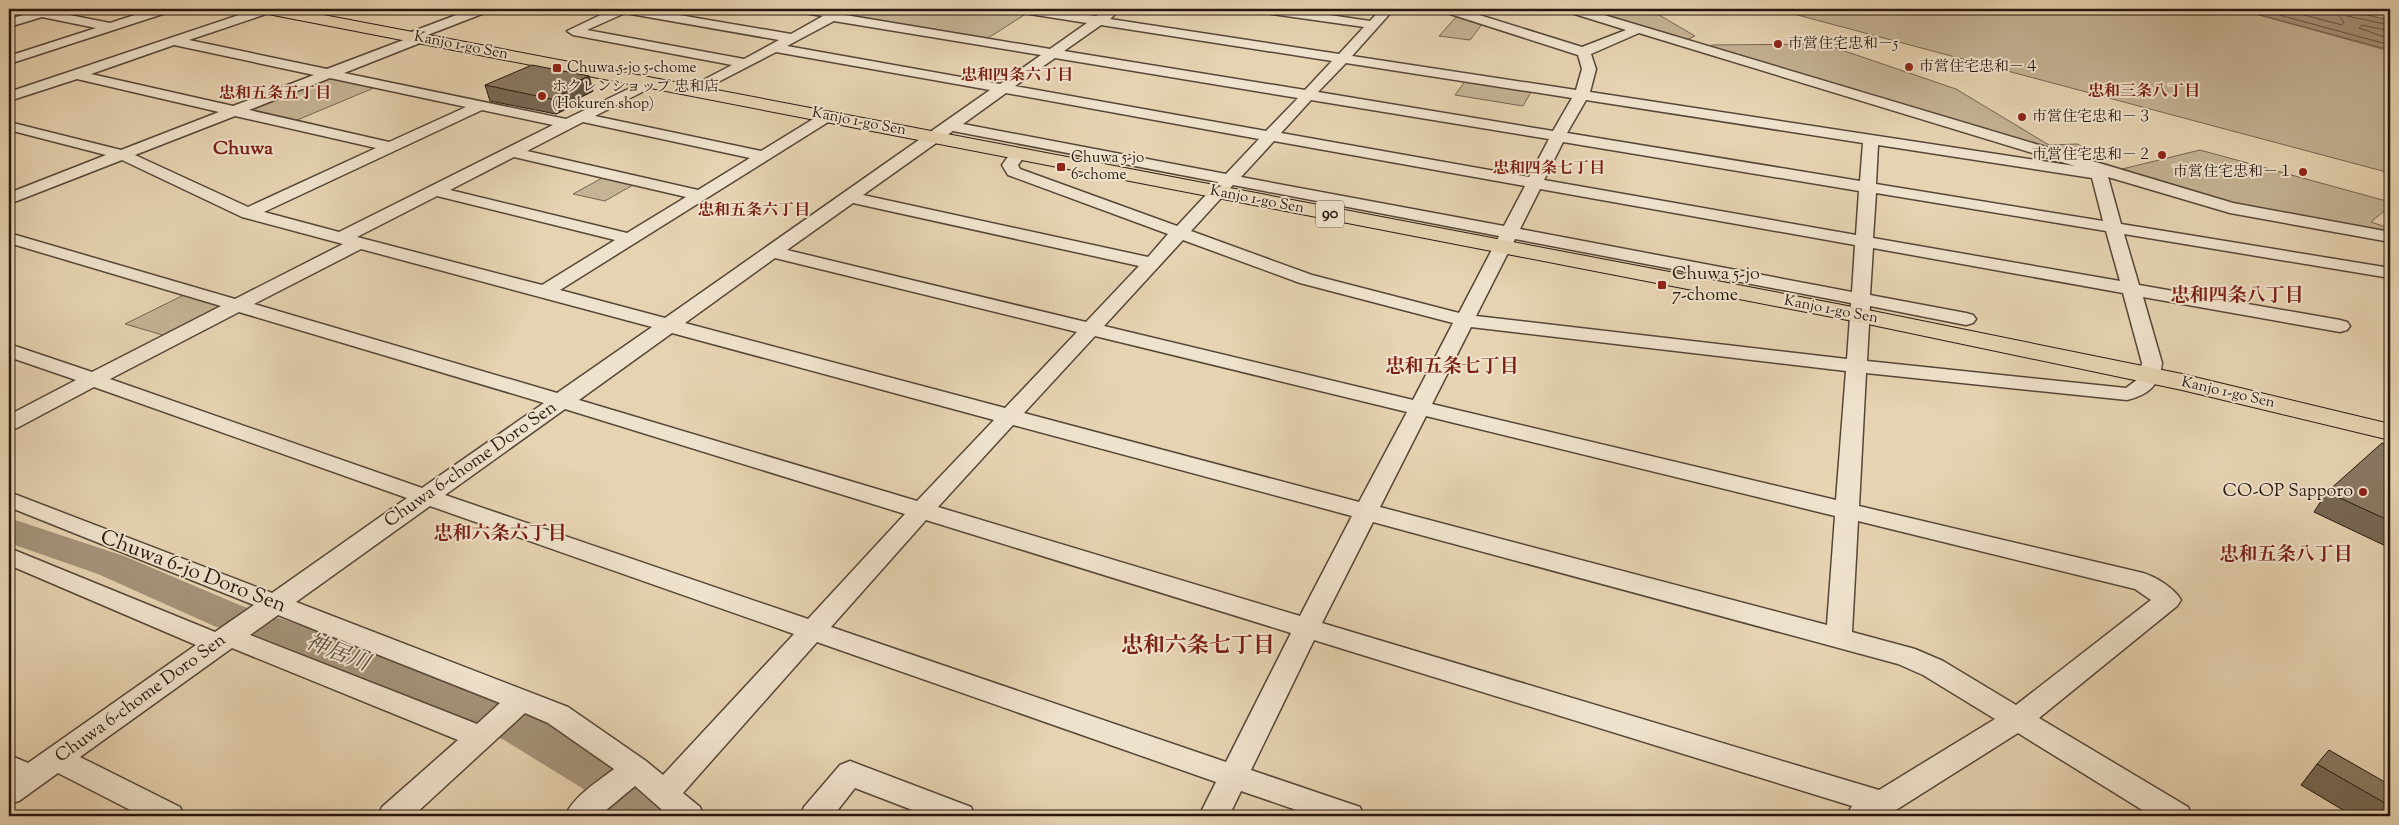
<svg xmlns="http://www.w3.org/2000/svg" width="2399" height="825" font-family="'Sorts Mill Goudy','Noto Serif JP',serif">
	<rect width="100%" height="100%" fill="#e6d3b1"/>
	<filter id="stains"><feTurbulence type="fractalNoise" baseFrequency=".004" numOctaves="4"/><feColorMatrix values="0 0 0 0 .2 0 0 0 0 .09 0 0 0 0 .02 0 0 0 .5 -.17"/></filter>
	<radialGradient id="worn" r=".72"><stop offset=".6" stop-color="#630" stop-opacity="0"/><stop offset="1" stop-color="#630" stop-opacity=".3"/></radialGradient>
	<path fill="#c5b395" stroke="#766552" d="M858,9H1009L1029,12L988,38L847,15Z
		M1572,9H1649L1695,36L1683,42Z
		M1775,9H2237L2390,51V173Z
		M2338,9H2390V20Z
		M1458,15L1483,23L1470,40L1439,36Z
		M1824,44L1956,89L2049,145L2078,144L2088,151L2083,163L1706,49L1712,45Z
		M329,74L381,85L290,123L237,111Z
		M1466,80L1532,90L1523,106L1455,95Z
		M2200,150L2390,202V206L2371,222L2386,227L2384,236L2230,208L2110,172Z
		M602,178L633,185L605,201L573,194Z
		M192,291L238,304L173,338L125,324Z"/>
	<path fill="#a5937a" stroke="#72614f" d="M2238,9H2338L2390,20V50Z"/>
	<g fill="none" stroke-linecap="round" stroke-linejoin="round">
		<path stroke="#654" stroke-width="1" d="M2257,9L2390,45
			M2282,9L2342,25L2344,22L2338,15L2337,9
			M2344,9L2347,16L2390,25
			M2390,31L2362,25L2359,28L2390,39"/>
		<path fill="#a5937a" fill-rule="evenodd" d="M9,518L124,556L242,606L354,643L534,716L614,762L662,802L669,816H615L582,788L504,740L326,665L214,626L98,574L9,543Z"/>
		<g stroke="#564638" stroke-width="3">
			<path id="street" d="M16,9H39L110,23L153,9H171L169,12L9,64V56L96,28L42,17L9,27V19L27,14L18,12Z
				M257,9H274L272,12L189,40L327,69L406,39V34L472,9H489L487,12L425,36V41L344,73L566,119L649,79L654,80L656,83L654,86L595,116L761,151L823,113H833L835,116L833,119L560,290L665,318L990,90L776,52L693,95L688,94L686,91L688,88L732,65L573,35L567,31L613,9H644L791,34L823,16L797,12L795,9L834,11L850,9L849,13L845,15L1050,49L1087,23L1023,13L1017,9H1046L1096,16L1107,9H1121L1110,19L1339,54L1364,27L1265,13L1259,9H1289L1370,21L1381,9H1394L1352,56L1576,90L1582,69L1578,55L1444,12L1442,9H1460L1582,47L1626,30L1568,12L1566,9H1584L2233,203L2390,232V242L2230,213L2108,177L2121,224L2390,268V278L2124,234L2139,285L2340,320L2347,322L2350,326L2347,330L2340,332L2143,297L2162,363C2160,385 2148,395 2127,400L1866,373L1859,506L2143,573C2156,577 2174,588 2181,600L2177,606L2039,718L2188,807L2192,816H2152L2018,733L1896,810L1895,813L1885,816H1846L1852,806L1314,640L1251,770L1360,807L1364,816H1314L1241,791L1229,816H1199L1216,782L817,642L683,793L700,807L704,816H669L635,786L599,816H565C574,796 597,782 614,769L548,723L525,713L413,816H378L382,807L458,740L232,648L80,757L180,807L184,816H142L58,773L19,801L9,804V755L28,763L196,645L9,565V548L215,632L254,605L9,507V492L272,593L407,498L94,387L17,428L9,429V415L76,380L9,357V344L92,372L221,306L9,243V233L235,299L343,244L242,217L122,160L9,204V193L106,155L9,130V122L121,150L219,112L77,79L9,101V92ZM625,13L779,40L744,59L587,30ZM834,21L1041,55L1000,84L787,46ZM1101,25L1332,61L1305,90L1064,51ZM1639,33L2075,166L1590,92L1596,69L1591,54ZM174,45L314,75L233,106L91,74ZM1055,58L1298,98L1266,131L1015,86ZM1346,63L1572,98L1553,131L1318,92ZM330,78L466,107L389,142L249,110ZM1006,93L1259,139L1226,174L963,124ZM1311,100L1549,139L1529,177L1281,133ZM1586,100L1863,143L1860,181L1567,133ZM482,110L553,125L339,232L264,212ZM235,116L376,148L248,207L135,155ZM583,122L750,158L698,190L527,151ZM953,131L1218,182L1177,226L1020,169L1018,165L1026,154L1024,151H1012L1002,165L1008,175L1168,234L1148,257L863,195ZM1274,141L1525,186L1504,226L1241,177ZM1563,142L1859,191L1856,235L1544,180ZM1878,145L2092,178L2103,221L1876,184ZM514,157L686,197L627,233L450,190ZM1233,185L1499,236L1459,313L1312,275L1191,231ZM1540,189L1855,245L1852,292L1520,229ZM1876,193L2106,231L2120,281L1873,238ZM437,196L615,240L542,285L357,237ZM853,203L1139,266L1086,322L787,250ZM1515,239L1851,303L1847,359L1476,316ZM1183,240L1300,283L1453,323L1413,400L1104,326ZM1873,248L2123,293L2142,363L2138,379L2126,388L1867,361L1870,306L1966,325L1973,323L1976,319L1973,315L1966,313L1870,295ZM361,249L652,327L557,393L254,304ZM775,258L1077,332L1005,408L685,323ZM239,312L544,403L422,488L110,379ZM1471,327L1846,371L1836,500L1432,404ZM672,333L994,420L917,501L579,400ZM1095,336L1407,412L1359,502L1024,413ZM565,409L905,514L808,619L445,495ZM1426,416L1835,516L1827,625L1380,507ZM1013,425L1352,516L1300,616L938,507ZM430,506L794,634L663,775L646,761L568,707L296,602ZM926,520L1291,633L1226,762L831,627ZM1858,521L2135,589L2151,600L2016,705L1943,661L1915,649L1852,632ZM1373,522L1898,664L1923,675L1995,719L1879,790L1322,623ZM278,615L500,703L477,724L250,635Z
				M850,761L971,807L975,816H928L855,788L833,816H800L804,807L840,765Z"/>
		</g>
		<g stroke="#26170f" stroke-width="2">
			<path id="primary" d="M260,9H292L1858,308L2182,374L2390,424V440L2182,390L1858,322L268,14L262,12Z"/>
		</g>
		<use href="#street" fill="#efe2cc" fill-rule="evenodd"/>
		<use href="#primary" fill="#e6d3b1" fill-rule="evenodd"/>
	</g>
	<path fill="#776855" stroke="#26170f" d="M485,85L593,91L577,99L578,103L556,114L490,101Z
		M2390,446V548L2314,512L2327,492Z
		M2317,764L2390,785V816H2353L2301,785Z"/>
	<path fill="#615545" stroke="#26170f" d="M589,76L593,91L577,99L578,103L556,114L551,99L567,86Z"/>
	<path fill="#8a7963" stroke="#26170f" d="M532,65L589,76L567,86L574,88L551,99L485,85Z
		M2382,443L2390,446V521L2327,492Z
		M2329,750L2390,785V806L2317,764Z"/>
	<g fill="#8f2418" stroke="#efe2cc" stroke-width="2">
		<circle cx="1778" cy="44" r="5"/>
		<circle cx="1909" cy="67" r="5"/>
		<rect x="552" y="63" width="10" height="10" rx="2.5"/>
		<circle cx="542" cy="96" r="5"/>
		<circle cx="2022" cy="117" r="5"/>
		<circle cx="2162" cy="155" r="5"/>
		<rect x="1056" y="162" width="10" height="10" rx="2.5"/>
		<circle cx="2303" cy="172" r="5"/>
		<rect x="1657" y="280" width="10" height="10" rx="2.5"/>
		<circle cx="2363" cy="492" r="5"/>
	</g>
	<g text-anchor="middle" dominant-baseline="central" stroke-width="4" stroke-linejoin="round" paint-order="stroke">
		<g font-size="15" fill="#26170f" stroke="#efe2cc" text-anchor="start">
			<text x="1788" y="44">市営住宅忠和－5</text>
			<text x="1919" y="67">市営住宅忠和－４</text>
			<text x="567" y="68">Chuwa 5-jo 5-chome</text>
			<text x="552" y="87">ホクレンショップ 忠和店<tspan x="552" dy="17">(Hokuren shop)</tspan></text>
			<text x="2032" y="117">市営住宅忠和－３</text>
			<text x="2152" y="155" text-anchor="end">市営住宅忠和－２</text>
			<text x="1071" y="158">Chuwa 5-jo<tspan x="1071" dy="17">6-chome</tspan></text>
			<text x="2293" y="172" text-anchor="end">市営住宅忠和－１</text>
		</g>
		<g font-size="15" fill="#26170f" stroke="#efe2cc">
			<text transform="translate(461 46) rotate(11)">Kanjo 1-go Sen</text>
			<text transform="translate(859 122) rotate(11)">Kanjo 1-go Sen</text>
			<text transform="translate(1257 200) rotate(11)">Kanjo 1-go Sen</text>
			<text transform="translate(1831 310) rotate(11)">Kanjo 1-go Sen</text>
			<text transform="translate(2228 393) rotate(13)">Kanjo 1-go Sen</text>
		</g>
		<g font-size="16" font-weight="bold" fill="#7a1f14" stroke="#efe2cc">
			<text x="1017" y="76">忠和四条六丁目</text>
			<text x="2144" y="92">忠和三条八丁目</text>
			<text x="275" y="94">忠和五条五丁目</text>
			<text x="1549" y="169">忠和四条七丁目</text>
			<text x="754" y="211">忠和五条六丁目</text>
		</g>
		<rect fill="#efe2cc" stroke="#625448" stroke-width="1" x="1316" y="200.5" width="28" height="27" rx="4"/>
		<g font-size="16" font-weight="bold" fill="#26170f">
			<text x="1330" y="214">90</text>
		</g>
		<g font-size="18" fill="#26170f" stroke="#efe2cc" text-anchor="start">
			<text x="1672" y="275">Chuwa 5-jo<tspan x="1672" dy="21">7-chome</tspan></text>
			<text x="2353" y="492" text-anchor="end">CO-OP Sapporo</text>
		</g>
		<g font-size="18" fill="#26170f" stroke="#efe2cc">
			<text transform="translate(471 465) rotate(-35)">Chuwa 6-chome Doro Sen</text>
			<text transform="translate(141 699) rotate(-36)">Chuwa 6-chome Doro Sen</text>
		</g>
		<g font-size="19" font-weight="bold" fill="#7a1f14" stroke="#efe2cc">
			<text x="243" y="149">Chuwa</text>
		</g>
		<g font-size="19" font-weight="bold" fill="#7a1f14" stroke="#efe2cc">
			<text x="2237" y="296">忠和四条八丁目</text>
			<text x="1452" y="367">忠和五条七丁目</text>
			<text x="500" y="534">忠和六条六丁目</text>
			<text x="2286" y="555">忠和五条八丁目</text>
		</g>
		<g font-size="21" fill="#26170f" stroke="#efe2cc">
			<text transform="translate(193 572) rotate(21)">Chuwa 6-jo Doro Sen</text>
		</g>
		<g font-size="22" font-weight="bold" fill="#7a1f14" stroke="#efe2cc">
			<text x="1198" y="647">忠和六条七丁目</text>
		</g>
		<g font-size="22" font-style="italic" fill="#59493a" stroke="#efe2cc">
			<text transform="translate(337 654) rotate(21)">神居川</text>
		</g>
	</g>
	<rect width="2399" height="825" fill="none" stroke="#e6d3b1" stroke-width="30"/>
	<rect x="10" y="10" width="2379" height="805" fill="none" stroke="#26170f" stroke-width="2.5"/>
	<rect x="15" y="15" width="2369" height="795" fill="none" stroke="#26170f"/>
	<rect width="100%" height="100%" filter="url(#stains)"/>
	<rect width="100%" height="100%" fill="url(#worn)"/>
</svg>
